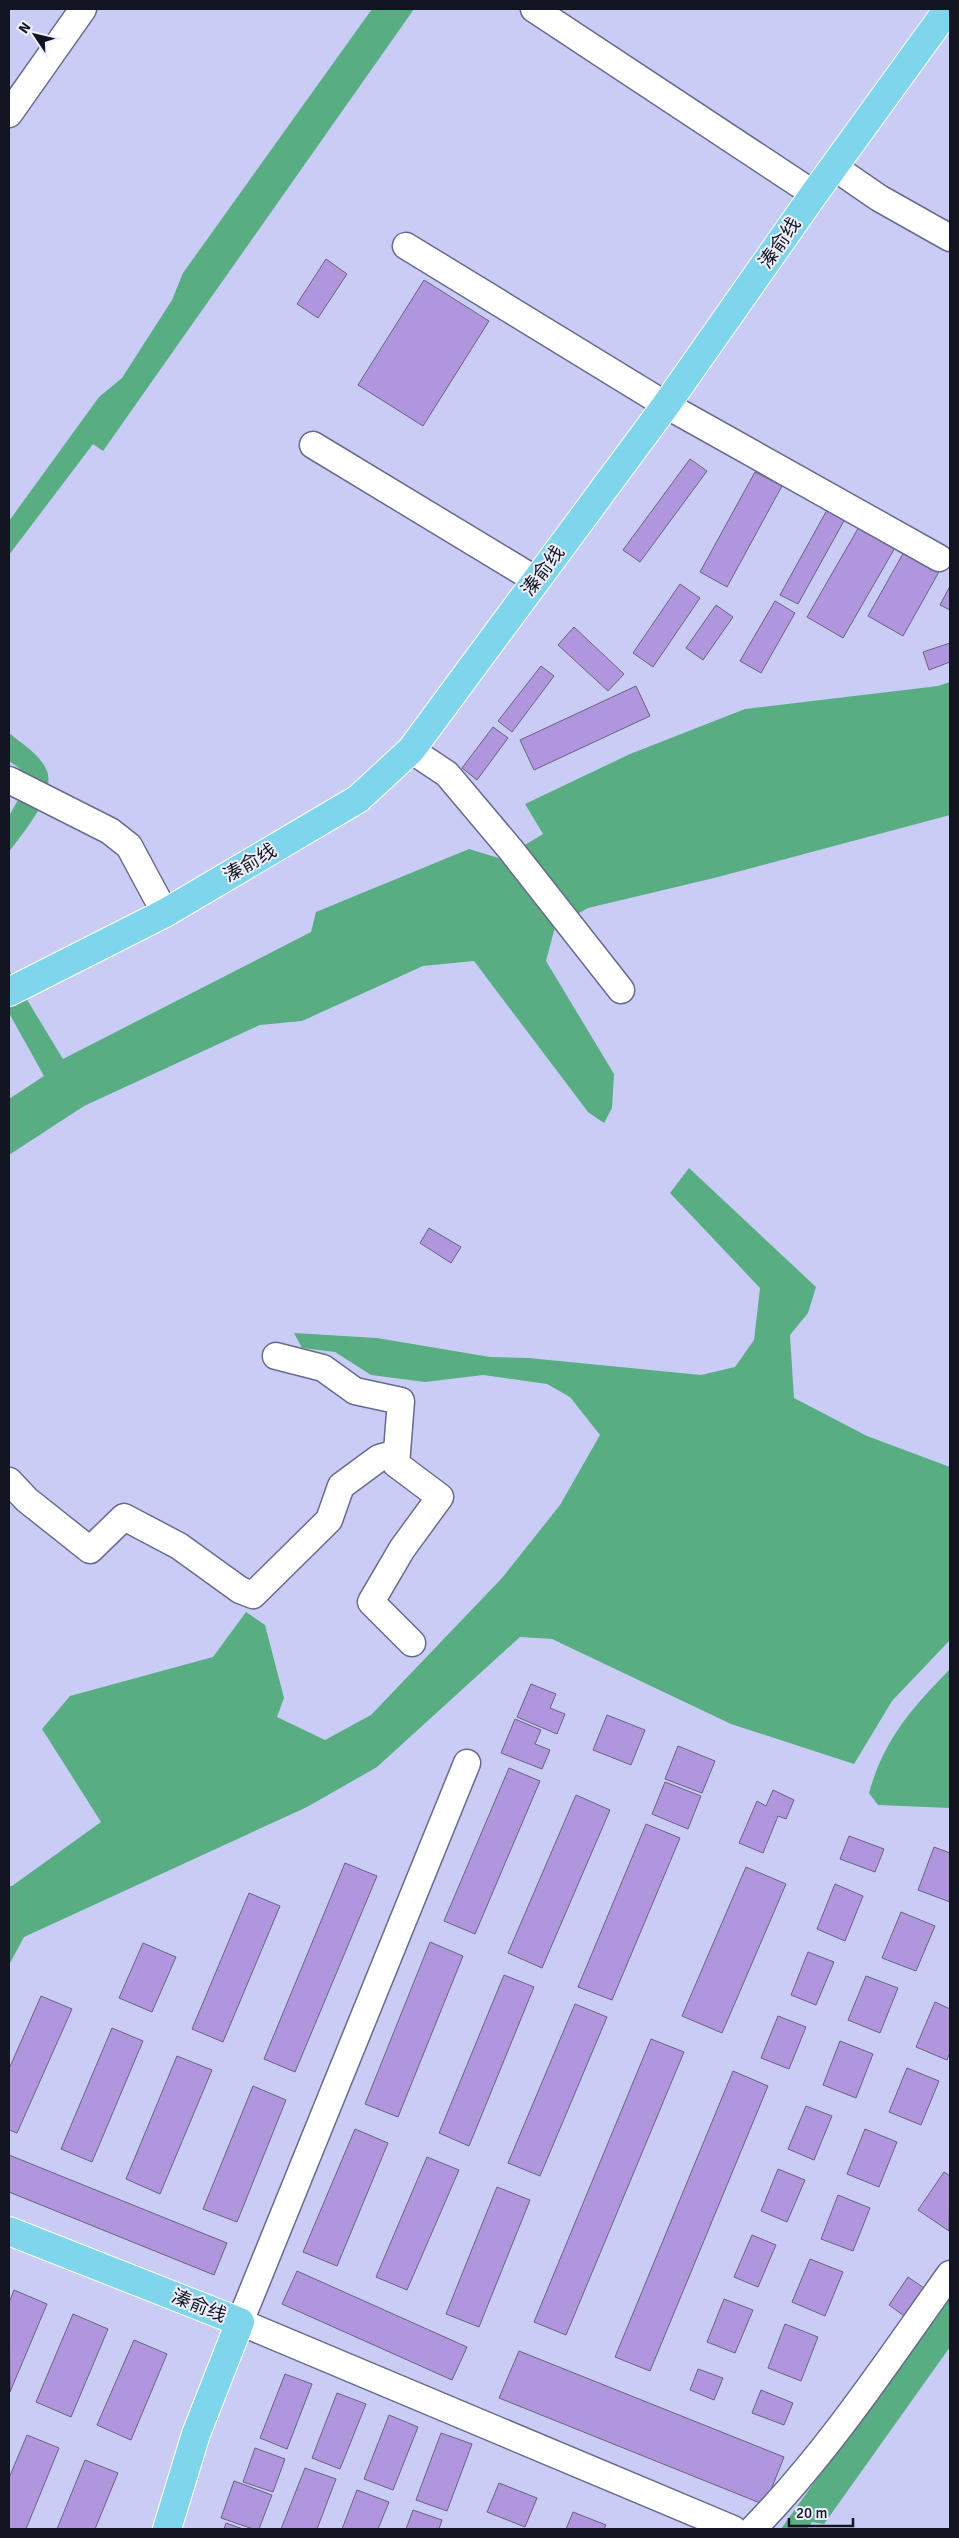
<svg xmlns="http://www.w3.org/2000/svg" width="959" height="2538" font-family="Signika,'Noto Sans SC',sans-serif">
	<rect width="100%" height="100%" fill="#c9cdf5"/>
	<path fill="#59ad83" d="M372,9H414L103,451L93,444L9,555V521L99,397L122,378L172,300L183,273Z
		M950,682V815L714,878L588,908L555,927L546,961L614,1074L612,1108L604,1123L588,1112L474,961L423,966L302,1021L260,1025L84,1106L9,1155V1099L44,1076L9,1013V970L63,1059L311,932L316,912L469,849L502,859L543,834L525,804L630,754L745,709L938,686Z
		M9,733C22,744 40,754 47,771C56,795 22,834 9,852V816L18,800L25,780L18,767L9,761Z
		M689,1168L816,1287L808,1313L790,1335L794,1398L867,1436L950,1467V1640L892,1701L854,1764L731,1724L552,1639L520,1637L377,1767L307,1807L24,1937L9,1965V1886H12L101,1822L42,1729L70,1696L213,1657L246,1612L265,1625L284,1698L277,1717L325,1740L371,1715L502,1578L560,1505L600,1435L570,1397L547,1384L483,1375L425,1382L371,1375L335,1352L302,1348L294,1333L377,1338L490,1357L529,1358L701,1375L735,1367L754,1340L760,1288L670,1193Z
		M950,1669V1808L878,1805L869,1793C884,1739 912,1708 950,1669Z
		M950,2292V2347L824,2524L812,2522L807,2529H781Z"/>
	<path fill="#af96dd" stroke="#6c6083" d="M326,259L347,274L318,318L297,304Z
		M424,280L489,321L423,426L358,385Z
		M690,459L707,471L640,562L623,550Z
		M755,472L782,486L727,587L700,572Z
		M827,510L845,519L798,604L780,595Z
		M860,525L896,546L843,638L807,617Z
		M905,550L940,570L903,636L868,616Z
		M680,584L700,598L653,667L633,653Z
		M950,586V610L940,605Z
		M775,601L795,613L761,673L740,661Z
		M716,605L733,617L703,660L686,648Z
		M574,627L624,674L608,691L558,645Z
		M950,643V662L929,670L923,652Z
		M541,666L554,676L512,732L498,721Z
		M636,686L650,716L534,770L520,740Z
		M493,727L508,738L477,780L462,768Z
		M429,1228L461,1247L451,1263L420,1243Z
		M531,1684L556,1694L550,1708L565,1714L557,1734L517,1717Z
		M607,1715L645,1730L631,1765L593,1750Z
		M515,1719L541,1730L535,1744L550,1750L542,1769L501,1753Z
		M678,1746L715,1761L702,1793L665,1779Z
		M509,1768L540,1781L475,1934L444,1921Z
		M665,1782L701,1796L688,1829L652,1814Z
		M773,1790L794,1800L786,1819L778,1816L763,1853L739,1843L757,1801L766,1806Z
		M576,1795L610,1810L542,1968L508,1953Z
		M646,1824L680,1838L612,2000L578,1987Z
		M849,1836L884,1849L875,1872L840,1859Z
		M934,1847L950,1853V1902L918,1890Z
		M345,1863L377,1876L295,2072L264,2059Z
		M746,1867L786,1884L722,2033L682,2016Z
		M835,1884L863,1896L845,1941L817,1929Z
		M249,1893L280,1906L223,2042L192,2029Z
		M901,1912L935,1926L916,1971L882,1958Z
		M430,1942L463,1956L398,2117L365,2104Z
		M143,1943L176,1957L152,2012L119,1998Z
		M808,1952L834,1962L816,2005L791,1995Z
		M504,1975L534,1987L469,2146L439,2133Z
		M866,1976L898,1988L880,2033L848,2020Z
		M41,1996L72,2009L17,2133L9,2130V2069Z
		M935,2002L950,2009V2052L947,2060L916,2047Z
		M575,2004L607,2017L540,2176L508,2163Z
		M778,2016L806,2027L789,2069L761,2058Z
		M112,2028L143,2041L92,2162L61,2149Z
		M651,2039L684,2052L566,2335L534,2322Z
		M840,2041L873,2054L856,2098L823,2085Z
		M177,2056L212,2070L160,2194L126,2179Z
		M907,2068L939,2081L921,2125L889,2112Z
		M733,2071L768,2086L650,2371L615,2357Z
		M253,2086L286,2100L237,2222L203,2209Z
		M806,2106L832,2116L814,2160L788,2149Z
		M355,2129L388,2143L337,2266L303,2252Z
		M865,2129L897,2142L879,2187L847,2174Z
		M9,2155L227,2243L214,2275L9,2192Z
		M427,2157L459,2170L407,2290L376,2277Z
		M778,2169L805,2180L787,2222L761,2211Z
		M944,2172L950,2176L949,2231L918,2210Z
		M497,2187L530,2200L479,2327L446,2314Z
		M838,2195L870,2208L853,2251L821,2239Z
		M752,2235L776,2245L758,2287L734,2277Z
		M810,2259L843,2272L825,2316L792,2302Z
		M297,2271L467,2347L452,2380L282,2304Z
		M908,2277L927,2290L907,2318L889,2305Z
		M14,2290L47,2304L10,2392L9,2303Z
		M724,2299L753,2310L735,2353L707,2342Z
		M73,2314L108,2329L71,2417L36,2402Z
		M785,2324L818,2337L801,2381L768,2368Z
		M134,2340L167,2354L131,2440L97,2425Z
		M519,2351L784,2457L765,2505L499,2398Z
		M698,2369L723,2378L714,2400L690,2390Z
		M285,2374L312,2384L287,2449L260,2438Z
		M761,2390L793,2403L784,2425L752,2413Z
		M337,2393L366,2404L340,2469L312,2458Z
		M389,2415L418,2427L393,2490L364,2479Z
		M441,2433L472,2444L447,2511L416,2500Z
		M27,2435L59,2448L26,2529H9V2478Z
		M255,2448L285,2459L273,2492L243,2482Z
		M85,2460L118,2473L95,2529H57Z
		M305,2468L336,2479L317,2529H281Z
		M234,2481L272,2495L259,2529H253L221,2518Z
		M499,2483L537,2498L525,2527L487,2512Z
		M357,2490L389,2502L378,2529H342Z
		M413,2510L442,2520L439,2529H406Z
		M573,2512L606,2525L604,2529H566Z
		M226,2523L243,2529H224Z"/>
	<g fill="none" stroke-linecap="round" stroke-linejoin="round">
		<g stroke="#686b8f" stroke-width="29">
			<path id="minor" d="M534,9L814,194
				M9,114L83,9
				M834,167L879,198L950,238
				M406,246L666,405L939,558
				M313,445L536,580
				M411,750L447,774L511,850L621,990
				M9,780L110,831L129,846L165,913
				M276,1356L323,1368L355,1391L401,1401L396,1464L440,1497L402,1549L371,1602L412,1643
				M9,1481L27,1500L90,1550L124,1517L179,1546L240,1590L253,1595L329,1520L341,1486L379,1458L397,1453
				M467,1763L240,2322L733,2529
				M753,2529C828,2452 888,2361 950,2274"/>
		</g>
		<g stroke="#fff" stroke-width="30">
			<path id="major" d="M9,992L165,913L358,799L411,750L666,405L814,194L948,9
				M9,2231L240,2322L196,2434L167,2529"/>
		</g>
		<use href="#minor" stroke="#fff" stroke-width="26"/>
		<use href="#major" stroke="#7fd5eb" stroke-width="28"/>
	</g>
	<g text-anchor="middle" dominant-baseline="central" stroke-width="4" stroke-linejoin="round" paint-order="stroke">
		<g font-size="19" fill="#131422" stroke="#eff0fd">
			<text transform="translate(780 243) rotate(-55)">溱俞线</text>
			<text transform="translate(543 571) rotate(-53)">溱俞线</text>
			<text transform="translate(250 863) rotate(-30)">溱俞线</text>
			<text transform="translate(199 2306) rotate(22)">溱俞线</text>
		</g>
	</g>
	<rect width="959" height="2538" fill="none" stroke="#131422" stroke-width="20"/>
	<g transform="translate(35 35) rotate(305)" stroke="#eff0fd" stroke-width="4" paint-order="stroke">
	<path d="M0-4L9 19L0 12L-9 19Z" fill="#131422"/>
	<text y="-8" font-size="14" font-weight="bold" text-anchor="middle" fill="#131422">N</text>
	</g>
	<path d="M789 2518v8h64v-8" fill="none" stroke="#131422" stroke-width="2.5"/>
	<text x="796" y="2518" font-size="15" fill="#131422" stroke="#eff0fd" stroke-width="4" paint-order="stroke">20 m</text>
</svg>
